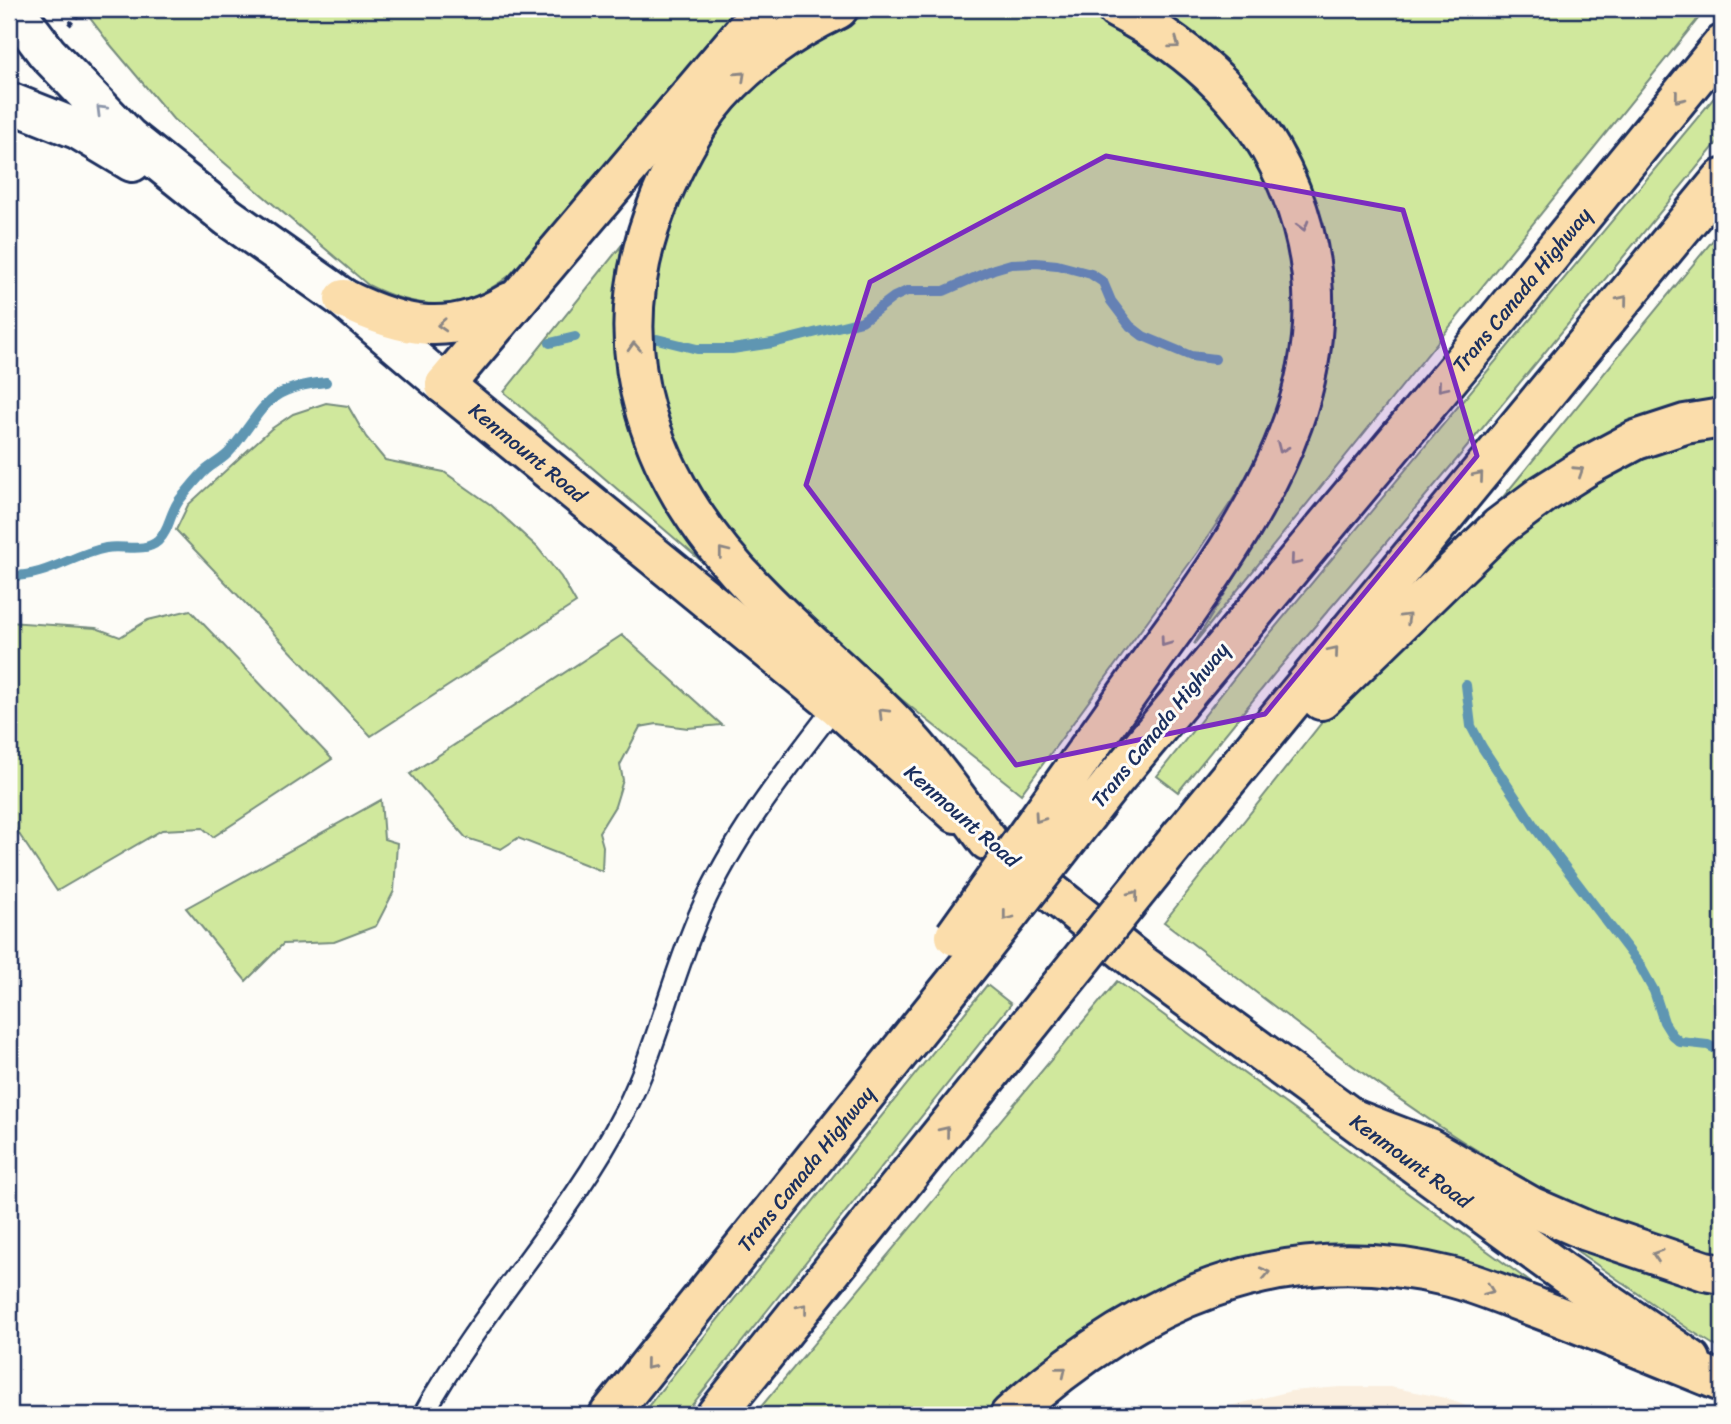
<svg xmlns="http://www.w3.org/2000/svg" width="1731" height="1424" font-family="Sriracha,sans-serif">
	<rect width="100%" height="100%" fill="#fdfcf7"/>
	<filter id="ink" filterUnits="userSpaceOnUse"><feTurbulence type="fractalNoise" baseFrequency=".0143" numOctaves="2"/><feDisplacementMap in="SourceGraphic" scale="14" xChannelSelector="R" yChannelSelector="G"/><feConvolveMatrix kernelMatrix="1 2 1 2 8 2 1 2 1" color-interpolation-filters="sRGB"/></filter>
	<g filter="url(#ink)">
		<path fill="#faeede" d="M1340,1387H1390L1445,1398L1490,1415H1208L1230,1406L1291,1391Z"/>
		<path fill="#d0e89d" stroke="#768c7e" stroke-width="2" d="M83,9H741L510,275C462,313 420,311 368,285L173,119L109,43Z
			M882,9H1072L1129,33L1183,72L1226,117L1253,154L1273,197L1293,269L1295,323L1290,353L1277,406L1260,451L1235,496L1197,553L1021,794C881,682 654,528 651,330C650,309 655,273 659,252C663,234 673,215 680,198C714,111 795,39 882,9Z
			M1153,9H1706L1194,644C1281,501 1377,374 1313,199C1297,155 1275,111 1240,78C1214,53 1182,31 1153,9Z
			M1722,88V137L1457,459L1275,673L1178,792L1157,776L1253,654Z
			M1722,229V402L1490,513Z
			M621,246L616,312L714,572L504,392Z
			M326,403L348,406L366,437L385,460L444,472L491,505L537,547L561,577L576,603L371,736L176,530L188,505L271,429L293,414Z
			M1722,432V1259C1702,1254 1680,1251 1661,1243C1479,1176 1318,1038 1164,922L1327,716L1502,540L1602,474L1657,449Z
			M190,610L332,759L213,837L203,828L162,830L57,891L9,819V622L96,628L120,637L148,620Z
			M622,635L722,725L688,728L657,724L640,727L620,765L623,780L615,806L599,832L603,846L602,871L518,838L501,849L466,838L410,774Z
			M381,800L384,839L397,843L394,891L376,926L334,942L283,944L246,981L186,908Z
			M1117,981L1552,1298L1286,1255L994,1415H754Z
			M987,985L1011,1004L684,1415H641Z
			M1560,1239L1722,1290V1350L1690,1330Z"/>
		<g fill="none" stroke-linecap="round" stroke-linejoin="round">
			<path stroke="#5f96b2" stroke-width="10" d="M657,339L697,349H732L773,343L862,321L894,297L907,291H944L994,269L1011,264L1036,263L1057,265L1091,274L1103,282L1111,301L1130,326L1143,336L1191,356L1215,359
				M550,343L575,337
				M9,576C47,577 71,555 106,548C122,545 145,553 158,541C170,530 170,510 181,498C189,489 197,478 206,470C214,463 224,459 231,450C266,407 264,388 326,382
				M1466,685L1471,726L1482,747L1536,829L1639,964L1654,991L1664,1022L1672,1035L1680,1042L1708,1045L1722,1052"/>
			<g stroke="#1b2f5e" stroke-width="24">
				<path id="lane" d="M423,1415C482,1308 569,1220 625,1111C658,1046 672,974 702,908C735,834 787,769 836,705"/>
			</g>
			<g stroke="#1b2f5e" stroke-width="44">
				<path id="secondary" d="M14,9L47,53L128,137L228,217L344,299L445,385
					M9,102L77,129L132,162"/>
			</g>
			<g stroke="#1b2f5e" stroke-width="44">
				<g id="primary">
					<path id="s1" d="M445,385L836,705L956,813"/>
					<path id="s2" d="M1010,859L1141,964L1564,1273L1691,1360"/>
				</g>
			</g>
			<g stroke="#1b2f5e" stroke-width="44">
				<g id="highway">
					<path d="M838,9C791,31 741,66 709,108C690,134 674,166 661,196C597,349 650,486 763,598C812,648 868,692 915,745C941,775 964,809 988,841"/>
					<path d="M344,299C403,328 451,338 510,302"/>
					<path d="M445,385L763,9"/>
					<path d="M1321,700L1499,527L1543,494L1589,465L1636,440L1685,424L1722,418"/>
					<path d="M1079,762C1111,717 1142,673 1174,629C1269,496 1356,358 1291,192C1259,109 1194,49 1117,9"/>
					<path id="s3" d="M1110,785L1486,334L1722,45"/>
					<path d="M1181,836L1722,179"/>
					<path d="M1356,1120L1429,1148L1532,1207L1587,1231L1705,1271L1722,1274"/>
					<path id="s4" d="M609,1415L978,954"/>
					<path d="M716,1415L1045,1005"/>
					<path d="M1010,1415C1136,1301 1278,1235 1450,1277C1481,1285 1510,1298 1540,1309C1601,1332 1662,1358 1722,1382"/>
				</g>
			</g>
			<path stroke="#1b2f5e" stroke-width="4.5" stroke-dasharray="5 5" stroke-linecap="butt" d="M69,25L83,9"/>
			<use href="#lane" stroke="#fdfcf7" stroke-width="19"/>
			<use href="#secondary" stroke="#fdfcf7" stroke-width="38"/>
			<use href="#primary" stroke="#fbddab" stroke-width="38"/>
			<use href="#highway" stroke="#fbddab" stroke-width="38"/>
			<g stroke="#1b2f5e" stroke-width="44" stroke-linecap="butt">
				<path id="highway-bridge" d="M955,936L1079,762
					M978,954L1110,785
					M1045,1005L1181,836"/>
			</g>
			<use href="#highway-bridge" stroke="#fbddab" stroke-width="38"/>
		</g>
		<defs><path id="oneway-chevron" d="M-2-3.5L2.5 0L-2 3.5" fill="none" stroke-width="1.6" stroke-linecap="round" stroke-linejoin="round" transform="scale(1.75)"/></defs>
		<g stroke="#8b8684">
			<use href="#oneway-chevron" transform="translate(1175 44) rotate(36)"/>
			<use href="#oneway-chevron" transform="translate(741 76) rotate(-43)"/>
			<use href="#oneway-chevron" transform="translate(1679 98) rotate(129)"/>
			<use href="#oneway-chevron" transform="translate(1303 226) rotate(74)"/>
			<use href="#oneway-chevron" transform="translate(1623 300) rotate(-51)"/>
			<use href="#oneway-chevron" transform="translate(442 325) rotate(177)"/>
			<use href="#oneway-chevron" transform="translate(634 347) rotate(-93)"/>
			<use href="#oneway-chevron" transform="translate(1442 387) rotate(130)"/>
			<use href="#oneway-chevron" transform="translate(1282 448) rotate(113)"/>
			<use href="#oneway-chevron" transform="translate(1579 471) rotate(-33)"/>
			<use href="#oneway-chevron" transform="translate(1479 476) rotate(-50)"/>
			<use href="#oneway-chevron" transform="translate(723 552) rotate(-128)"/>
			<use href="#oneway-chevron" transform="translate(1295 561) rotate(130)"/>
			<use href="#oneway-chevron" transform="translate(1406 618) rotate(-44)"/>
			<use href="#oneway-chevron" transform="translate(1165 642) rotate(126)"/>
			<use href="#oneway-chevron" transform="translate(1334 651) rotate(-50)"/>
			<use href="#oneway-chevron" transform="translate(883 713) rotate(-135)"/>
			<use href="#oneway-chevron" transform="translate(1039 818) rotate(125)"/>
			<use href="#oneway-chevron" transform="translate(1134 895) rotate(-51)"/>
			<use href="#oneway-chevron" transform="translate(1007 916) rotate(128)"/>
			<use href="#oneway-chevron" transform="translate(945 1131) rotate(-51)"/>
			<use href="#oneway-chevron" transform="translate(1657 1255) rotate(-162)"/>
			<use href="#oneway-chevron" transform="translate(1265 1273) rotate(-12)"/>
			<use href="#oneway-chevron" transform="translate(1489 1290) rotate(21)"/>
			<use href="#oneway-chevron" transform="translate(803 1308) rotate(-51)"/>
			<use href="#oneway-chevron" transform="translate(649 1365) rotate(129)"/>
			<use href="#oneway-chevron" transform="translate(1062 1371) rotate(-39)"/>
		</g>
		<use stroke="#8c96aa" href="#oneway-chevron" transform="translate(101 110) rotate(-135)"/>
	</g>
	<path fill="#7b2cbf" fill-opacity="0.2" stroke="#7b2cbf" stroke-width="5" stroke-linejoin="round" d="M1106,156L1403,210L1477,456L1265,714L1016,765L806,485L870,282Z"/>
	<g text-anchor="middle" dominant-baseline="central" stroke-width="6" stroke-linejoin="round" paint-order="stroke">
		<g font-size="21" fill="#1b2f5e" stroke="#fdfcf7">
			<text stroke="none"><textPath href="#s3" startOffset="644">Trans Canada Highway</textPath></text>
			<text stroke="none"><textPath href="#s1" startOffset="107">Kenmount Road</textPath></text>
			<text transform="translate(1160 725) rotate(-51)">Trans Canada Highway</text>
			<text transform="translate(962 816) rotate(41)">Kenmount Road</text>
			<text stroke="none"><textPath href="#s2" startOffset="502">Kenmount Road</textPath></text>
			<text stroke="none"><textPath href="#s4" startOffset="315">Trans Canada Highway</textPath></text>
		</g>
	</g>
	<rect width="1731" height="1424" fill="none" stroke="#fdfcf7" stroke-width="35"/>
	<rect x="18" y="18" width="1696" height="1389" fill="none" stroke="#1b2f5e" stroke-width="2.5" filter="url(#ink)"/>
</svg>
